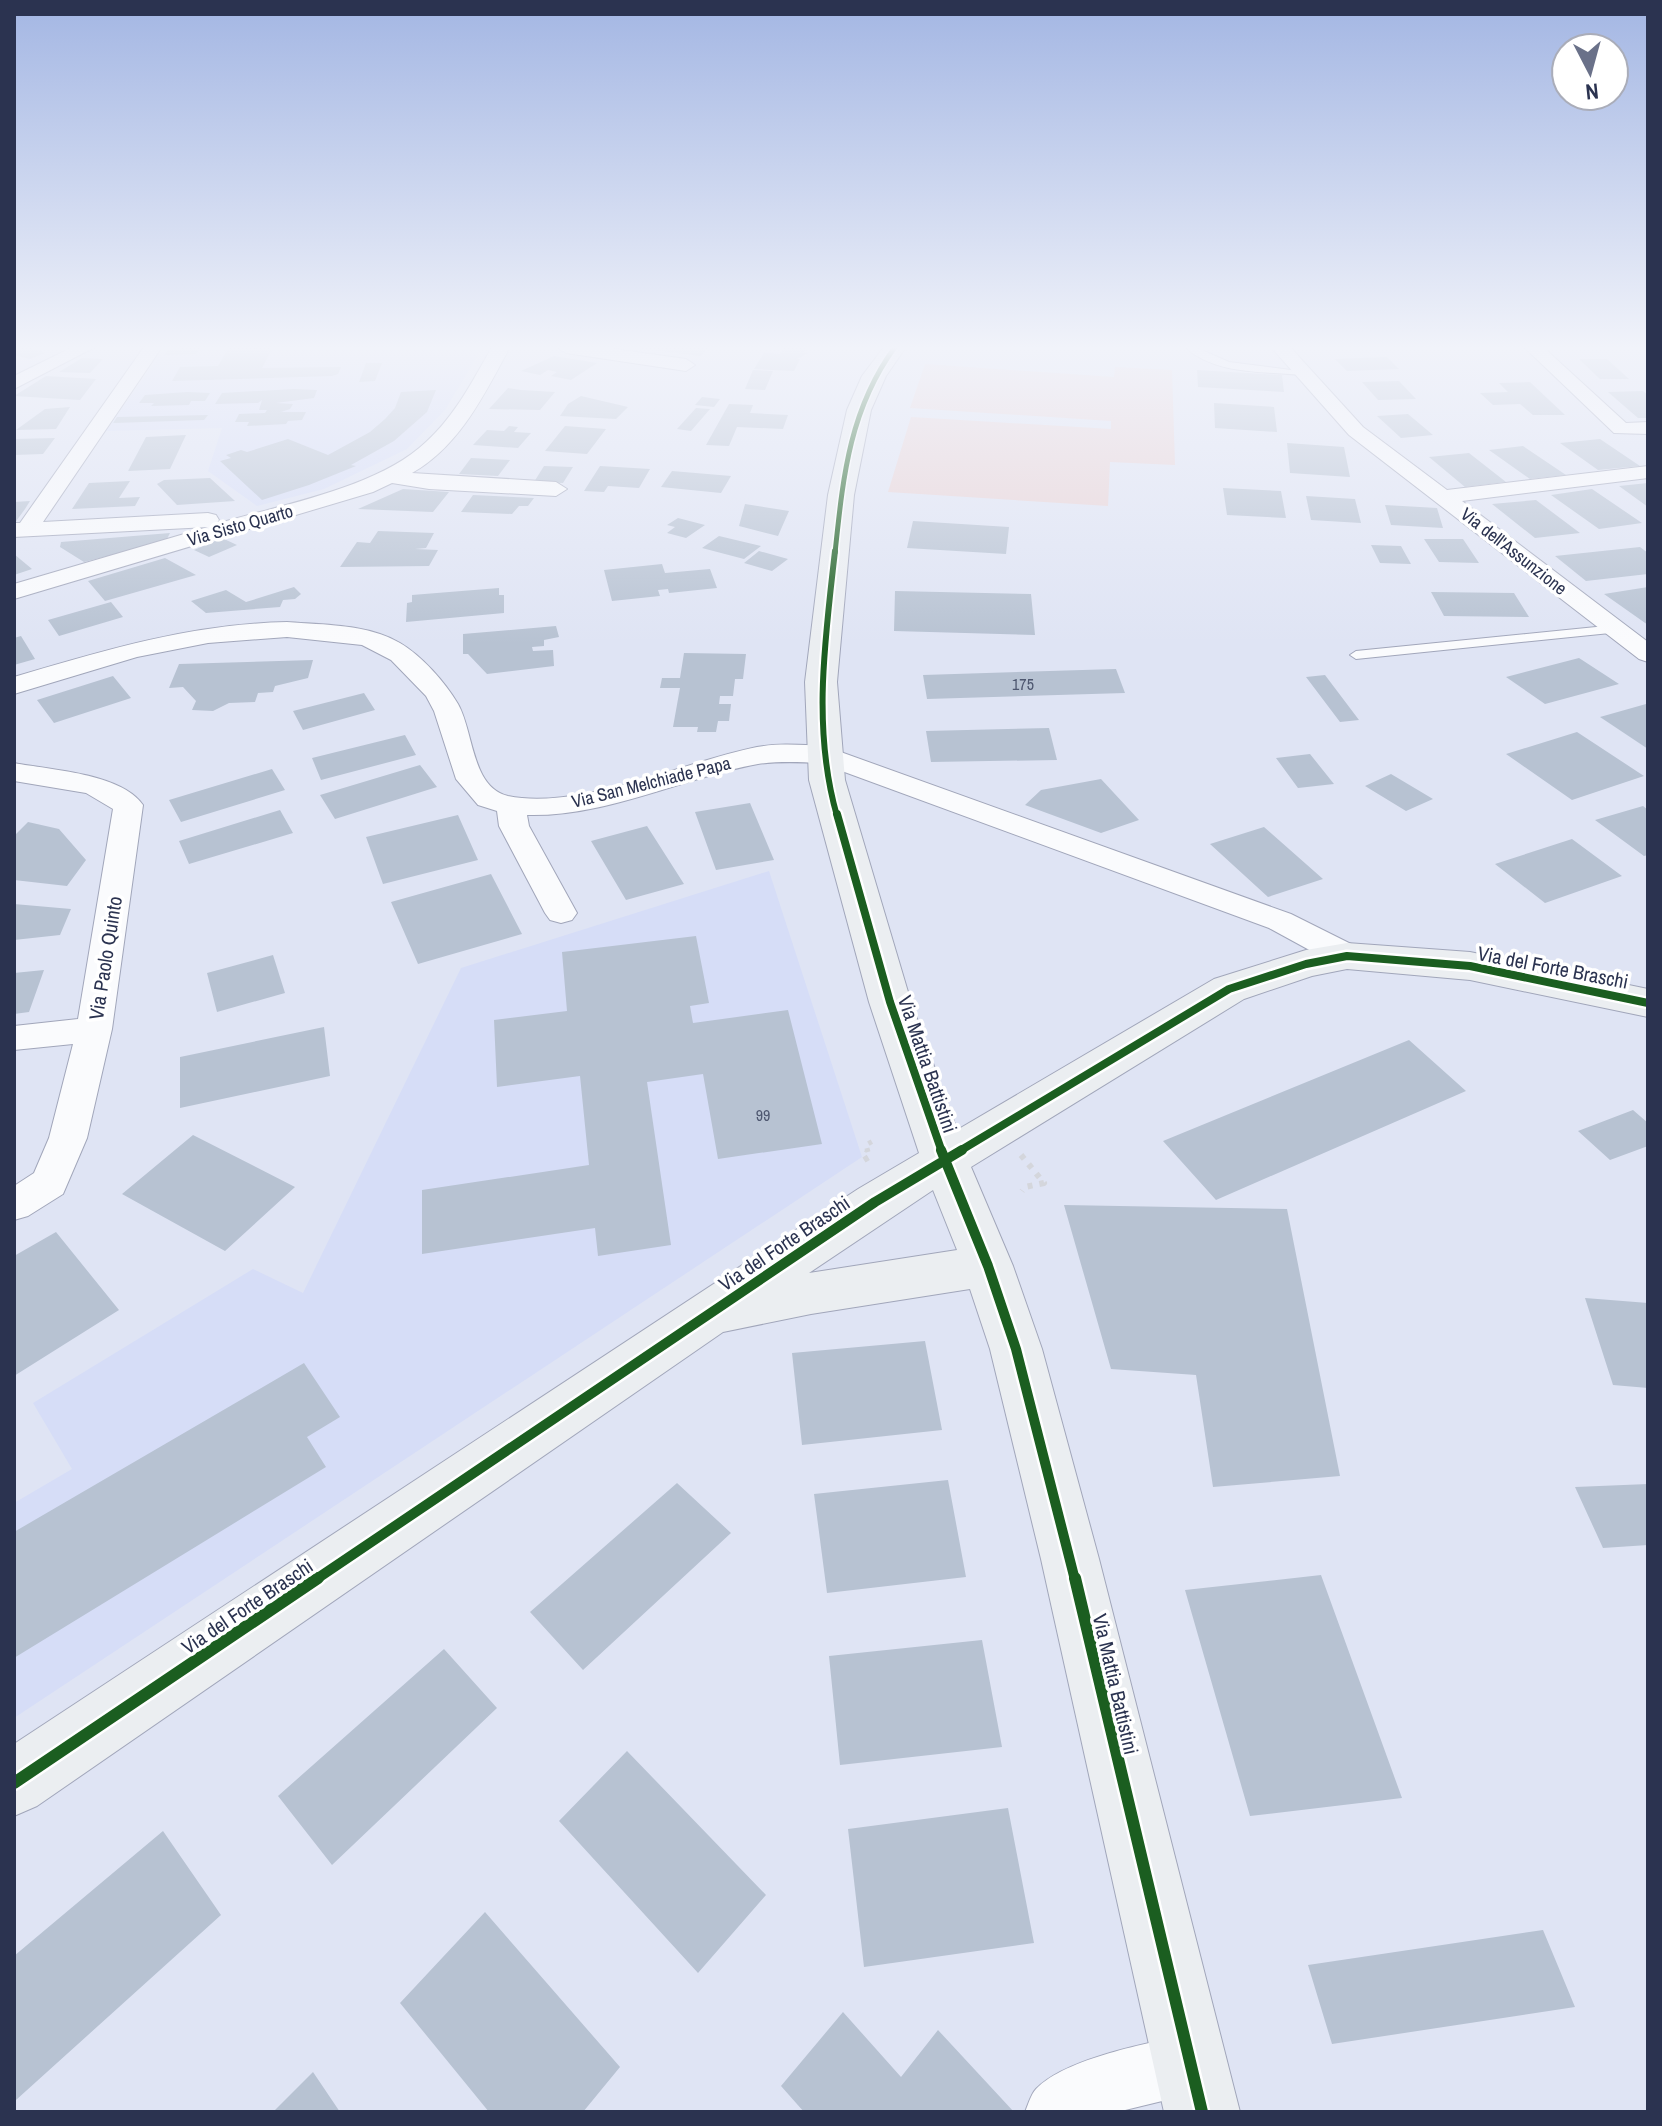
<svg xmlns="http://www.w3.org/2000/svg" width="1662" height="2126" font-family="'Archivo Narrow',sans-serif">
	<rect width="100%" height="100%" fill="#dfe4f4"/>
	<path fill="#d6ddf7" d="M165,347H483L445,410L407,449L324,489L257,506L208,471L222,428L106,431Z
		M769,871L862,1157L14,1718V1503L72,1469L33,1403L253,1269L303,1293L461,968Z"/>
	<path fill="#e9d2d4" d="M925,364L1114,377L1115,367L1172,370L1175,465L1110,462L1108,506L888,492L911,417L1111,429V421L910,408Z"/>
	<path fill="#b7c2d2" d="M14,347H30L45,353L30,359L14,355Z
		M201,347L196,354L165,355L168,349Z
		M229,347H273L262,368L341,367L338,374L332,376L172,381L180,367L218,366Z
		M630,347H710L700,356Z
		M785,347H809L803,352L808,353L797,359H800L794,371L754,369L764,353L780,354Z
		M554,356L597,363L571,380L551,376L557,372L548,370L540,375L521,371Z
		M1387,357L1399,369L1347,371L1335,359Z
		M82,358L103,359L90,373L59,372Z
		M1579,359H1607L1629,379H1600Z
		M366,363H382L375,381L359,382Z
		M753,370L773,371L765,390L745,389Z
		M1197,370L1282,375L1284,392L1198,387Z
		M46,376L96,379L80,400L14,396Z
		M1399,381L1416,399L1378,400L1362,382Z
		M1530,382L1565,415H1533L1520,404L1493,405L1480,393L1508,392L1499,383Z
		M508,388L521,390L555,392L540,410L489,409Z
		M294,389L317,390L314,398L276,403L293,404L290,409L281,412H306L302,420L288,421L286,424L247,426L249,422H235L239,414L265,413L267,410H259L262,400L258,403L215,404L222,393Z
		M436,390L427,412L394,441L351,465L356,466L309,485L262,500L220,461L231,458L226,455L241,450L247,452L288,439L328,455L370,432L385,419L395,408L401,392Z
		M1643,391L1648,395V418H1638L1608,392Z
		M187,392L210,393L205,401H191L189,405L151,406L154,403H139L145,395Z
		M581,396L628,407L616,419L560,416L568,404Z
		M702,397L720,399L714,407L695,405Z
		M1214,403L1274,407L1277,432L1215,428Z
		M729,404L753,405L750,413L788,415L783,429L737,427L729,446L706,445Z
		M70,407L56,429L16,430L45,409Z
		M696,408L710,409L691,431L677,429Z
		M1408,414L1433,435L1401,438L1377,416Z
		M208,415L204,420L113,423L117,417Z
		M509,426L518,427L514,432L531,433L518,448L473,445L487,430L504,431Z
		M565,426L606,429L587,454L545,451Z
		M186,435L170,469L128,471L146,437Z
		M55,438L43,454L14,455V439Z
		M1600,439L1640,466L1598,470L1560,443Z
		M1287,443L1344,447L1350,477L1290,473Z
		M1523,446L1566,475L1530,479L1489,450Z
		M1469,453L1506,482L1465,487L1429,457Z
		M471,458L510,460L498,476L459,474Z
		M544,466L573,467L563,483L534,482Z
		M600,466L650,469L639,488L608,486L604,492L584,491Z
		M672,471L731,476L721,493L661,487Z
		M210,478L235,501L177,505L157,484L164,480Z
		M130,481L119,498L140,497L135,506L72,509L89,483Z
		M1648,483V507L1619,486Z
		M1223,488L1281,491L1286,518L1227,515Z
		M403,489L449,492L433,512L358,509Z
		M1592,489L1642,523L1599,529L1551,495Z
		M473,495L534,498L528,506H519L512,514L461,512Z
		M1306,496L1355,499L1361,523L1311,520Z
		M1536,500L1580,533L1535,538L1492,504Z
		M30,501L25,509L14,524V502Z
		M745,504L789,511L778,536L739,526Z
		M1385,505L1437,508L1443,528L1391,525Z
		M678,518L705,525L686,538L667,533L675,527L667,525Z
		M913,521L1009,527L1006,554L907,548Z
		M378,531L434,533L426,548L415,549L438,550L429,566L340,567L357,542L370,543Z
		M170,533L166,541L84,562L60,547L61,542Z
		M719,536L761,546L744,559L702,548Z
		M222,538L237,545L209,557L194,550Z
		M1424,539H1463L1479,563L1439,562Z
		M1371,545L1401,546L1411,564L1380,563Z
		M1640,547L1648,553V574L1586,581L1555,556Z
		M759,551L788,559L772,571L744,563Z
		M14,554L32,569L14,575Z
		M165,558L196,575L105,601L88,581Z
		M662,564L665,573L710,569L717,588L669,593L668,589L658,590L660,596L612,601L604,570Z
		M294,587L301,594L295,599L283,600L280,607L206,613L191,601L226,590L246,602Z
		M1648,587V625L1604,594Z
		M499,588V595H504V613L406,622L407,603L412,602V595Z
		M895,591L1031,594L1035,635L894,631Z
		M1431,592L1514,593L1529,617L1444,616Z
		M111,602L123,617L59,636L48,620Z
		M556,626L559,637L544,640V646L532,647L533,651L553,650L554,666L487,674L468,654H463V634Z
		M21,636L35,659L14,665V638Z
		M684,653L746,654L743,679H735L733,696H720L719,704H731L729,721H718L716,732H697L698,727H673L680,688H660L662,678H680Z
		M1579,658L1619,684L1545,704L1506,677Z
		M313,660L308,678L275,686L273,692L258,693L255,702L229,703L213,711L192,710L196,701L183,687L169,688L179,664Z
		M1116,669L1125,693L927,699L923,675Z
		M1325,675L1359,720L1340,722L1306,677Z
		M113,676L131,698L54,723L37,700Z
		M364,693L375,710L303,730L293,711Z
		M1646,704L1648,749L1600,717Z
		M1049,728L1057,760L931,762L926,731Z
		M1577,732L1644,776L1572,800L1506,754Z
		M405,735L416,755L321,780L312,758Z
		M1310,754L1334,784L1298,788L1276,758Z
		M420,765L437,787L335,819L320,795Z
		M272,769L285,790L181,822L169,800Z
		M1391,774L1433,799L1406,811L1365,786Z
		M1101,779L1139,820L1101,833L1025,805L1041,790Z
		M750,803L774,860L716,870L695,812Z
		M1643,806L1648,810V855L1644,856L1595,820Z
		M280,810L293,833L189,864L179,841Z
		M458,815L478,860L383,884L366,837Z
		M28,822L59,829L86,860L67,886L14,880V836Z
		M647,826L684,884L626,900L591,841Z
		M1264,827L1323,879L1268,897L1210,844Z
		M1572,839L1622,876L1545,903L1495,864Z
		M491,874L522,934L418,964L391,902Z
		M14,904L71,909L60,935L14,940Z
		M696,936L709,1003L690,1006L693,1023L788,1010L822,1144L718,1159L703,1074L647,1082L671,1245L598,1256L595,1228L422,1254V1190L589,1165L580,1076L497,1087L494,1020L567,1011L562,952Z
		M273,955L285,993L217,1012L207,973Z
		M44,970L29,1012L14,1014V973Z
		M324,1027L330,1076L180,1108V1057Z
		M1409,1040L1466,1091L1216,1200L1163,1141Z
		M1633,1110L1648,1123V1146L1610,1160L1578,1131Z
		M193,1135L295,1187L225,1251L122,1194Z
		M1064,1205L1287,1209L1340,1476L1213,1487L1196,1375L1111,1369Z
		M56,1232L119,1310L14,1376V1256Z
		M1585,1298L1648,1303V1388L1613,1385Z
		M925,1341L942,1430L802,1445L792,1353Z
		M304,1363L340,1417L307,1437L326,1467L14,1658V1532Z
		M948,1480L966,1577L827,1593L814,1494Z
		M677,1483L731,1533L583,1670L530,1612Z
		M1648,1484V1545L1603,1548L1575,1487Z
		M1321,1575L1402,1798L1250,1816L1185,1590Z
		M982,1640L1002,1747L840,1765L829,1656Z
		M444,1649L497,1708L332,1865L278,1796Z
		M627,1751L766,1895L698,1973L559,1821Z
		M1008,1808L1034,1943L864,1967L848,1829Z
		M163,1831L221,1915L16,2100L14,1956Z
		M485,1912L620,2067L583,2112H489L400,2003Z
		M1543,1930L1575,2007L1332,2044L1308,1965Z
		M843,2012L901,2077L938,2030L1014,2112H804L781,2086Z
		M313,2072L340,2112H273Z"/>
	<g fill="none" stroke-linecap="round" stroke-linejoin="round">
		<g stroke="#a1a6ba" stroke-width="2">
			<path id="lane" d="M1185,347H1195L1229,362L1306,372L1301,375C1263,371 1215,375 1185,347Z
				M1616,625L1622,629L1620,632L1356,659L1350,655L1356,651Z"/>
		</g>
		<g stroke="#a1a6ba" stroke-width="2">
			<path id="street" d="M73,347H95L14,389V376Z
				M144,347H162L43,522L208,513L216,515L219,520L216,524C280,505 378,488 426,442C455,416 473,380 492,347H510C485,393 460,446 412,473L556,482L567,489L556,496L429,489L392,483L373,492L14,599V584L208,527L14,537V523H20Z
				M557,347H600L686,359L695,365L686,371L566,353Z
				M1271,347H1290L1363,427L1447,490L1648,466V478L1462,501L1648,642V662L1639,659L1349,435Z
				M1524,347H1543L1626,423L1648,422V434L1614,433Z
				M287,622C324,625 368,624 400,643C422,656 445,682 458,704C474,732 471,787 508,796C579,811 686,761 757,747C779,743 802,745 824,746L1291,914L1359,948L1364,956L1359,964L1347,967L1335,964L1269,928L820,763C800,762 778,761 758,764C681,778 607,817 527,815L529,826L577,913L572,920L561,923L550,920L545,913L499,826L497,811L478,805L456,779L434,711L426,696L391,660L362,645L287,637L208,643L137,657L14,694V677C104,650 192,624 287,622Z
				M14,763C50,770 121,773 143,805L112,1029L87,1138L63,1194L28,1216L14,1220V1186L34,1173L49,1138L73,1044L14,1050V1026L78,1019L113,809L86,793L14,781Z
				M1191,2034L1212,2043L1221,2064L1212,2085L1191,2094L1117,2112H1025C1028,2105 1031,2094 1036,2089C1066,2058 1149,2043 1191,2034Z"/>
		</g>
		<g stroke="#a1a6ba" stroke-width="2">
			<path id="secondary" d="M884,347H906L886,376L871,410L854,495L837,682L845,780L911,1002L957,1130L1214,979L1306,950L1347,943L1470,952L1648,989V1017L1470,980L1347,969L1312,976L1244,999L971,1167L1013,1266L1042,1349L1099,1559L1240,2112H1164L1041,1559L990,1349L970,1289L811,1314L723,1332L37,1806L14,1816V1744L858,1189L919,1153L869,1002L809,780L805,682L828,495L847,410L862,376ZM933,1190L957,1250L809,1273Z"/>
		</g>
		<path stroke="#d4d6dc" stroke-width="5" stroke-dasharray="4 6" stroke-linecap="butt" d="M868,1152L866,1145L873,1141"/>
		<path stroke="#d4d6dc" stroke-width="6" stroke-dasharray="5 7" stroke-linecap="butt" d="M1021,1155L1044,1183L1025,1187L1022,1191
			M864,1160L869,1157L867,1150"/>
		<use href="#lane" fill="#fafbfd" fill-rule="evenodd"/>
		<use href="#street" fill="#fafbfd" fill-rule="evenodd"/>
		<use href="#secondary" fill="#ebeef1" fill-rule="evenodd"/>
		<g stroke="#fff" stroke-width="8">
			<path id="cycleway-far4" d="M835,553C843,478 849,410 895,347"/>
		</g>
		<g stroke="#fff" stroke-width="10">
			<path id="cycleway-far3" d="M835,551C825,640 812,729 837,816"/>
		</g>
		<g stroke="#fff" stroke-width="13">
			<path id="cycleway-far2" d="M837,814L890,1002L942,1152
				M958,1152L1229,989L1306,964L1347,956L1470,966L1648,1003"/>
		</g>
		<g stroke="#fff" stroke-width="15">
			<path id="cycleway-far1" d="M941,1150L988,1266L1016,1349L1075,1580
				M315,1580L875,1202L962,1150"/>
		</g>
		<g stroke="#fff" stroke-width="17">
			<path id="cycleway" d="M1075,1578L1202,2112
				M14,1783L318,1578"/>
		</g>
		<use href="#cycleway-far4" stroke="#1b5e20" stroke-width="5"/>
		<use href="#cycleway-far3" stroke="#1b5e20" stroke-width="6"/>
		<use href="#cycleway-far2" stroke="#1b5e20" stroke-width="8"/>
		<use href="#cycleway-far1" stroke="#1b5e20" stroke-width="10"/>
		<use href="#cycleway" stroke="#1b5e20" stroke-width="12"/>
	</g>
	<linearGradient id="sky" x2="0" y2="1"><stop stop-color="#a3b6e3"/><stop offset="0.54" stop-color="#f1f3fa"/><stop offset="1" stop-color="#f1f3fa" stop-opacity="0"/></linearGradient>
	<rect width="1662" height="644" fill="url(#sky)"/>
	<g text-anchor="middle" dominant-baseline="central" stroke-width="7" stroke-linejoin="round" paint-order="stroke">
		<g font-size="16" fill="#4e5770">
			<text x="1023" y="684">175</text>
			<text x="763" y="1115">99</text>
		</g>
		<g font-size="18" fill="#2b3350" stroke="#fff">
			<text transform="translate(240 525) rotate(-16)">Via Sisto Quarto</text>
			<text transform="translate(1514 551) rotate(38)">Via dell'Assunzione</text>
			<text transform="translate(651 782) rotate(-14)">Via San Melchiade Papa</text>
		</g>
		<g font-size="20" fill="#2b3350" stroke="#fff">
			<text transform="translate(105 958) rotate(-81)">Via Paolo Quinto</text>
			<text transform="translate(1553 967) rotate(11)">Via del Forte Braschi</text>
			<text transform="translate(928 1064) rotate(71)">Via Mattia Battistini</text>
			<text transform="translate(784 1243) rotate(-34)">Via del Forte Braschi</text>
			<text transform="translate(247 1606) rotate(-34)">Via del Forte Braschi</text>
			<text transform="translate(1116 1684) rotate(77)">Via Mattia Battistini</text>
		</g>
	</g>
	<rect width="1662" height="2126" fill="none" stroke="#2b3350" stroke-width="32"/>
	<g transform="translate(1590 72) rotate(174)"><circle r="38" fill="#ffffff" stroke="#aaadb9" stroke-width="2"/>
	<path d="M0-6L14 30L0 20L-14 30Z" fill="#6a7189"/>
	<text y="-12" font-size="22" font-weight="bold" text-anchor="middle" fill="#2b3350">N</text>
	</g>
</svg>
